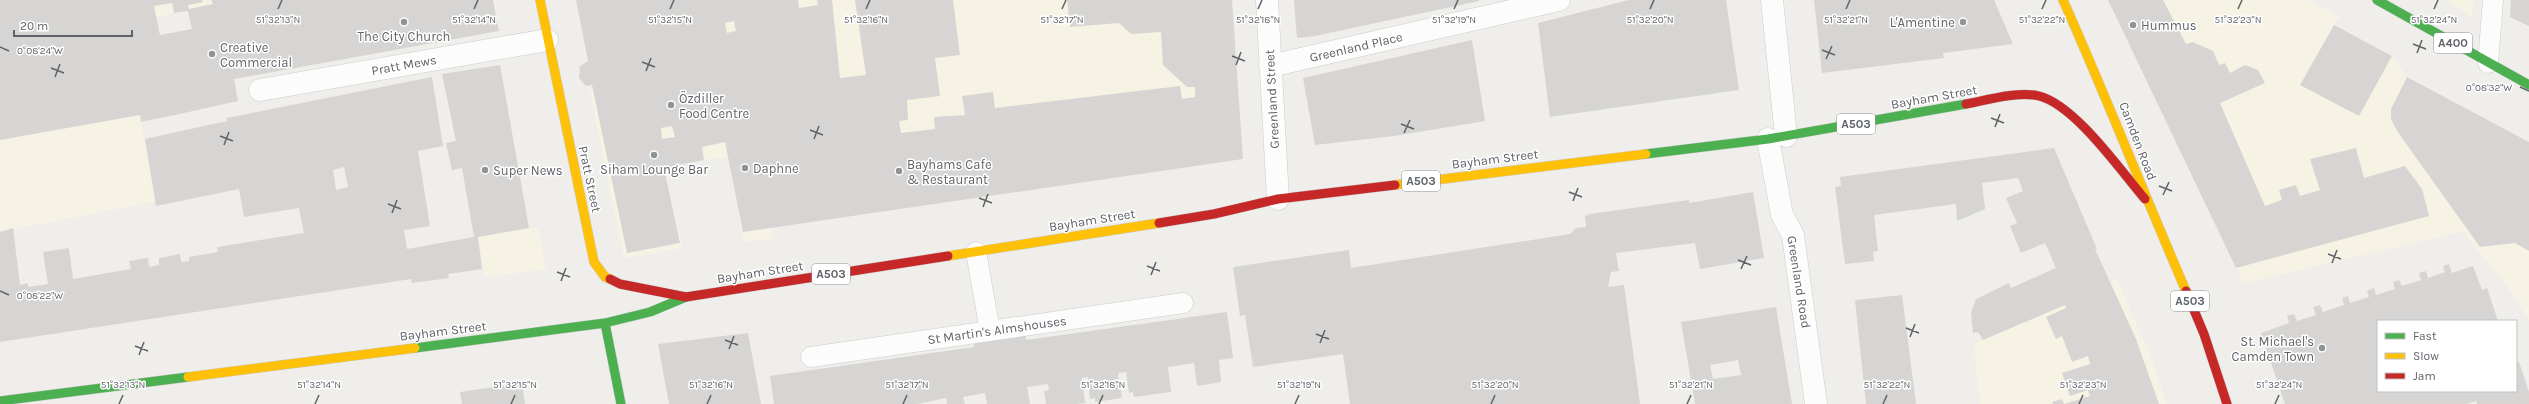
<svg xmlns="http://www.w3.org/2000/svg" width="2529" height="404" font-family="Karla,sans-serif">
	<rect width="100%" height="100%" fill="#efeeea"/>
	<path fill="#f7f3e4" d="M0,0H232L157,17L175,115L141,122L156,201L0,232Z
		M576,0H1232L1243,159L771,228L774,238L744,242L728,157L704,160L664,168L682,248L624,258L590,92L593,91Z
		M2108,0H2309L2340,17L2334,25L2392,56L2407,77L2529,142V320L2501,277L2475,248L2464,231L2244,283Z
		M2445,0H2474L2472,17Z
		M538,227L546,269L485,277L478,237Z
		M2117,279L2150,355L2167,404H1980L1974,344L2024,321L2025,323Z"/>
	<path fill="#d6d5d3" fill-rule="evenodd" d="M0,0H202L203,2L188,5L189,9L213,4L211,0H493L499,31L234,79L238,101L175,115L141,122L140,115L0,140ZM172,3L174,13L188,11L192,29L160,35L154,6Z
		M576,0H798L799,8L818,5L817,0H832L840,78L866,75L855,0H953L960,55L935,58L940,96L907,100L908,120L899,121L901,133L935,129L934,117L965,115L962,96L993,92L995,108L1180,86L1182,99L1195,97V87H1187L1163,65L1161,32L1131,34L1119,23L1070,27L1067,0H1232L1243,159L743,232L725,142L702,147L704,160L664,168L680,243L627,253L592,85L586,86L579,78L580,66L588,61ZM734,21L736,31L727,33L725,23ZM672,126L675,137L662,139L661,128Z
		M1294,0H1479V1L1315,36L1297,38Z
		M1629,0H1726L1739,90L1550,117L1538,23Z
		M1814,0H1994L2013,44L1943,53L1944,58L1822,73Z
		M2108,0H2163L2186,44L2193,42L2213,51L2219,65L2225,63L2230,73L2245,65L2258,70L2265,83L2220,103L2265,206L2282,200L2279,190L2296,185L2300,196L2320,190L2310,159L2356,148L2364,178L2405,166L2422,189L2429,216L2236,268Z
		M2511,0H2529V26L2510,17Z
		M2334,25L2392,56L2359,116L2300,85Z
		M1472,40L1485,121L1394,136L1315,145L1303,78Z
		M500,65L529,228L478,237L482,269L448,274L449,278L412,283L411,279L0,342V232L13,228L20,285L28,283V287L48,284L43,252L69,248L73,279L131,269L129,261L148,258L149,267L159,265V258L180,254L181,262L189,261V257L218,252L217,247L304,233L299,208L244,217L239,189L156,206L145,139L227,121V118L432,77L443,146L418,151L430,226L404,230L407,249L474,237L462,168L452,170L446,143L456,141L442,74ZM344,167L348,187L336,190L333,170Z
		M2407,77L2529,142V251L2515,243L2480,247L2397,131L2391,119V109Z
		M2054,148L2097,249H2095L2136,339L2159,404H2064L2090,396L2088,390L2070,396L2062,373L2090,364L2088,356L2072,362L2062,336L2056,339L2046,317L2066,308L2065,305L1983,340L1978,332L1973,333L1971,313L1976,299L2009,283L2011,288L2056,268L2045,243L2021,253L2010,226L2017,223L2006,198L2023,191L2018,178L1982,183L1985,209L1957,221L1956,204L1874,215L1878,251L1873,252L1874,261L1845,264L1835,187L1841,186L1840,177Z
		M1753,192L1764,258L1700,269L1695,243L1616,253L1619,271L1611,272L1608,287L1624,285L1640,404H1350L1343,354L1253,367L1245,315L1240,316L1233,267L1349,250L1351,268L1570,234L1576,228L1586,227L1585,216L1590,214L1689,200V203Z
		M2449,264L2452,273L2473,266L2482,290L2487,288L2498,321H2378V391H2516V363L2519,362L2529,392V404H2477L2476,401L2467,404H2285L2261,333L2289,323L2287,316L2294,314L2297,321L2316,315L2313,307L2320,305L2323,312L2344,305L2342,298L2348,296L2350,303L2369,297L2367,291L2374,288L2376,295L2395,289L2393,282L2399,280L2402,286L2421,280L2419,273L2426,271L2428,278L2445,272L2443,266Z
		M1902,295L1916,404H1866L1855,300Z
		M1776,307L1792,404H1695L1681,322ZM1738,360L1741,375L1713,379L1710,365Z
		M1227,312L1233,358L1219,360L1221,382L1197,386L1194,363L1168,367L1171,392L1134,397L1133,392L1129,393L1126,372L1118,373L1122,398L1095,402V398L1090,399L1088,377L1082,378L1085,403L1075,404H1046L1044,391L1049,390L1048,384L1027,387L1030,404H987L985,393L963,397L965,404H947L946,398L917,404H774L770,376L974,347L973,340L1025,333L1026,340Z
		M748,333L761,404H669L658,344Z
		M522,383L525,404H462L460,392Z
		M2062,399L2064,404H2053L2052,402Z"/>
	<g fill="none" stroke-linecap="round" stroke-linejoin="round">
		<g stroke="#cbcccc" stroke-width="21">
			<path id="lane" d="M2488,63L2493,0
				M976,252L990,331
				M811,357L1183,303"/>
		</g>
		<g stroke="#cbcccc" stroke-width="23">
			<path id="street" d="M1267,0L1278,199
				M1772,0L1786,136
				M1270,66L1559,0
				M260,90L547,40
				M1768,139L1782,215L1793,235L1816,404"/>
		</g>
		<g stroke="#cacacb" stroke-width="10">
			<path id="fast" d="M2377,0L2529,85
				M1646,154L1768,139L1966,104
				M605,323L621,404
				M415,348L605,323L650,312L686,297
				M0,401L188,377"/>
		</g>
		<g stroke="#cacacb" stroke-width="10">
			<path id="slow" d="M540,0L594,262L605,277L610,279
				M2063,0C2106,96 2144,194 2186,291
				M1395,185L1646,154
				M948,256L1159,223
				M188,377L415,348"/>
		</g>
		<g stroke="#cacacb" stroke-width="10">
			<path id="jam" d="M1966,104C1987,100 2019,91 2039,96C2075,105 2120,170 2145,199
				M1159,223L1214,214L1278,199L1395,185
				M610,279L620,284L686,297L948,256
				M2186,291L2204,334L2227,404"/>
		</g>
		<use href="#lane" stroke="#fdfcfc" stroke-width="20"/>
		<use href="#street" stroke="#fdfcfc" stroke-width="22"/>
		<use href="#fast" stroke="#4caf50" stroke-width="9"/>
		<use href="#slow" stroke="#ffc107" stroke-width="9"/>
		<use href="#jam" stroke="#c62828" stroke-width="9"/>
	</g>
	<path fill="none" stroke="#5f6368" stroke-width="1.5" d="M278,9L282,0M474,9L478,0M670,9L674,0M866,9L870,0M1062,9L1066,0M1258,9L1262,0M1454,9L1458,0M1650,9L1654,0M1846,9L1850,0M2042,9L2046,0M2238,9L2242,0M2434,9L2438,0M2413,44L2426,49M0,47L9,51M1822,50L1835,55M2417,53L2422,40M1232,56L1245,61M1826,59L1832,46M642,62L655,67M1236,65L1241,52M51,68L64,73M646,71L651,58M55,77L60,64M2520,87L2529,91M1991,118L2004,123M1401,124L1414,129M1995,127L2000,114M810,130L823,135M1404,133L1410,120M220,136L233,141M814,139L819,126M224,145L229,132M2159,186L2172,191M1569,192L1582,197M2163,195L2169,182M979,198L992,203M1573,201L1578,188M388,204L401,209M983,207L988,194M392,213L397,200M2328,254L2341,259M1738,260L1751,265M2332,263L2337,250M1147,266L1160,271M1741,269L1747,256M557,272L570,277M1151,275L1156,262M561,281L566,268M0,291L9,295M1906,328L1919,333M1316,334L1329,339M1910,337L1915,324M725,340L738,345M1320,343L1325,330M135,346L148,351M729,349L734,336M139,355L144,342M119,404L123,395M315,404L319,395M511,404L515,395M707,404L711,395M903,404L907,395M1099,404L1103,395M1295,404L1299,395M1491,404L1495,395M1687,404L1691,395M1883,404L1887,395M2079,404L2083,395M2275,404L2279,395"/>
	<g fill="#919496" stroke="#fff" stroke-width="1.5">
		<circle cx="404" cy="22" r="4"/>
		<circle cx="1963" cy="22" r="4"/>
		<circle cx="2133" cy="25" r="4"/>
		<circle cx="212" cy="54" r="4"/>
		<circle cx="671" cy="105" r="4"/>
		<circle cx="654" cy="155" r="4"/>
		<circle cx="745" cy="168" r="4"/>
		<circle cx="485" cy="170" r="4"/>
		<circle cx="899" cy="171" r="4"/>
		<circle cx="2322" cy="348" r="4"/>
	</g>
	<g text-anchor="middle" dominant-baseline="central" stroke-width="3" stroke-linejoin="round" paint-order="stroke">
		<g fill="#fff" stroke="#8f9295" stroke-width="1">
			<rect x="2434" y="33" width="38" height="20" rx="3"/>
			<rect x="1837" y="114" width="38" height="20" rx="3"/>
			<rect x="1402" y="171" width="38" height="20" rx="3"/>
			<rect x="812" y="264" width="38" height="20" rx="3"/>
			<rect x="2171" y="291" width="38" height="20" rx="3"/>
		</g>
		<g font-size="12" font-weight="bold" fill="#5f6368">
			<text x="2453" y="43">A400</text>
			<text x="1856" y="124">A503</text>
			<text x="1421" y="181">A503</text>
			<text x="831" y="274">A503</text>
			<text x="2190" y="301">A503</text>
		</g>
		<g font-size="13" fill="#5f6368" stroke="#fff" text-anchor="start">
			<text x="1955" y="22" text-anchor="end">L'Amentine</text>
			<text x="2141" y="25">Hummus</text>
			<text x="404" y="36" text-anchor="middle">The City Church</text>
			<text x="220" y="47">Creative<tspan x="220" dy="15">Commercial</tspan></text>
			<text x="679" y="98">Özdiller<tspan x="679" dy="15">Food Centre</tspan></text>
			<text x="907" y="164">Bayhams Cafe<tspan x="907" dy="15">&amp; Restaurant</tspan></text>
			<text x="753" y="168">Daphne</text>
			<text x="654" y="169" text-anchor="middle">Siham Lounge Bar</text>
			<text x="493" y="170">Super News</text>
			<text x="2314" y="341" text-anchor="end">St. Michael's<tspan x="2314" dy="15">Camden Town</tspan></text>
		</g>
		<g font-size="13" fill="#5f6368" stroke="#fff">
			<text transform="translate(1356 47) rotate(-13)">Greenland Place</text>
			<text transform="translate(404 65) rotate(-10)">Pratt Mews</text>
			<text transform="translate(1934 97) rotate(-10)">Bayham Street</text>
			<text transform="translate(1272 99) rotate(-93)">Greenland Street</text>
			<text transform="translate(2138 141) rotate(69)">Camden Road</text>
			<text transform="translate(1495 159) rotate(-7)">Bayham Street</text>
			<text transform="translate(590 179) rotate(78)">Pratt Street</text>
			<text transform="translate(1092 220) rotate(-9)">Bayham Street</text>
			<text transform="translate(760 272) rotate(-9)">Bayham Street</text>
			<text transform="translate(1799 282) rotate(81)">Greenland Road</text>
			<text transform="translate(997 330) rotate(-8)">St Martin's Almshouses</text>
			<text transform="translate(443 331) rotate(-7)">Bayham Street</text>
		</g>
	</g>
	<g font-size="10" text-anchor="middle" fill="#5f6368" stroke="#fff" stroke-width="3" stroke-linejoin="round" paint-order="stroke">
		<text x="278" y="23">51°32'13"N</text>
		<text x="474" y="23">51°32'14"N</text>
		<text x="866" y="23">51°32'16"N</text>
		<text x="1062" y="23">51°32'17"N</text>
		<text x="1258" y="23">51°32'18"N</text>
		<text x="1454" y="23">51°32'19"N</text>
		<text x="670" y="23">51°32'15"N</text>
		<text x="1650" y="23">51°32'20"N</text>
		<text x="1846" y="23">51°32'21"N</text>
		<text x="2042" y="23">51°32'22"N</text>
		<text x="2238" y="23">51°32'23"N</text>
		<text x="2434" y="23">51°32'24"N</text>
		<text x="40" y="54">0°08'24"W</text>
		<text x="2489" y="91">0°08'32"W</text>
		<text x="40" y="299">0°08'22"W</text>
		<text x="123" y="388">51°32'13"N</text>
		<text x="319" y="388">51°32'14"N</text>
		<text x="515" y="388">51°32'15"N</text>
		<text x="711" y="388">51°32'16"N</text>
		<text x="907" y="388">51°32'17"N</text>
		<text x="1103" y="388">51°32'18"N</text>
		<text x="1299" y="388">51°32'19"N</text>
		<text x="1495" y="388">51°32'20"N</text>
		<text x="1691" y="388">51°32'21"N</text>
		<text x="1887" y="388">51°32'22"N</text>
		<text x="2083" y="388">51°32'23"N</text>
		<text x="2279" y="388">51°32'24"N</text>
	</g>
	<rect x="2377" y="320" width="140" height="72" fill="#ffffff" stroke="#bfc1c3"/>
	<rect x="2385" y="333" width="20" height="6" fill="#4caf50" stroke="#bfc1c3"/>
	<text x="2413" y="340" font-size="12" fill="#5f6368">Fast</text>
	<rect x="2385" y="353" width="20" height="6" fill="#ffc107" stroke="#bfc1c3"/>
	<text x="2413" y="360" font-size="12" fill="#5f6368">Slow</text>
	<rect x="2385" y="373" width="20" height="6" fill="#c62828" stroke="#bfc1c3"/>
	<text x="2413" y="380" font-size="12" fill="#5f6368">Jam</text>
	<path d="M14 30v6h118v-6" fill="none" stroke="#5f6368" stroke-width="2"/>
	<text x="20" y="30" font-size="12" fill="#5f6368" stroke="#ffffff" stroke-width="3" paint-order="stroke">20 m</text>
</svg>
